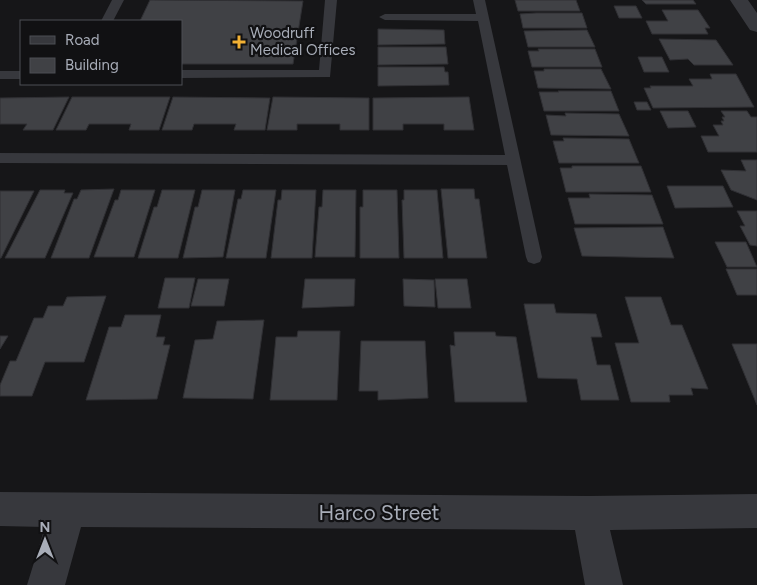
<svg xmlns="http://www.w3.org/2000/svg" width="757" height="585" font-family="Figtree,sans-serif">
	<rect width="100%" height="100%" fill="#161618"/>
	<path fill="#404145" stroke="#303034" d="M150,0L303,1L293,64H181V21H140Z
		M515,0H576L580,11H518Z
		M642,0H693L696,4H646Z
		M614,6H636L642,18H619Z
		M662,10H698L710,28H705L708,34H652L646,21H668Z
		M536,13H582L587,28H523L520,14Z
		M378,29L444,30L445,44L378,45Z
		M587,30L595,47H528L524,31Z
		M659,39L716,40L733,65H694L688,59L670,60Z
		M378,47H446L448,64L378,65Z
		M538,49H595L602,67H532L528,51H539Z
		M638,57H662L669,72H644Z
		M378,67H444L445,72H448L449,85L378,86Z
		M544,69H601L611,89L538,88L534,71H544Z
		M710,74H736L754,107L653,108L644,88H651L650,86H693L689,79H712Z
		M558,91H611L619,111H544L539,92H559Z
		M69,97L53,130H23L27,124H0V98Z
		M72,97H170L159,130H129L131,124H89L86,130H56Z
		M173,97L270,98L265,130H234L236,124H194L192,130H162Z
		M273,97L369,98V130H340V124H297V130H267Z
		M469,97L474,130H444V124H403V130H373V98Z
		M634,102H647L651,110H637Z
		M660,111H688L696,127L668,128Z
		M721,111H747L751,117H757V152H708L701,136H719L713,125H723L721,121H724L722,117H725Z
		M565,113L619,114L629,136L551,135L546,115L566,116Z
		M563,138L629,139L639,163H559L553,141H564Z
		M741,160H757V200L731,190L721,170L746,171Z
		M572,166H641L651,192H566L560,168H572Z
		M667,186H723L733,207L675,208Z
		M114,189L89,258H51L74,199H77L81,190Z
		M441,189H474L475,199H479L487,258H448Z
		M40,190H65L64,193H73L45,258H5Z
		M121,190H155L134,257H94L115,200H118Z
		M162,190H195L178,258H138L154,207H157Z
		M202,190H235L223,257L183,258L195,207H198Z
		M243,190H276L266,258H226L238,199H241Z
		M282,190H316L312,258H271L278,200H281Z
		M323,190H356L355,257H315L319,207H322Z
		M363,190H397L399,258H360V207H363Z
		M404,190H437L443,258H404L402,200H404Z
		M0,191H34L1,258H0Z
		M589,194L652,195L663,224H575L568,198H590Z
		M737,211H757V246L750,245L740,226H745Z
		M663,227L674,258L582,256L574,228Z
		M715,242H746L757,267H727Z
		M726,269H757V295H737Z
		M165,278H195L189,308H158Z
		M198,279H229L224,306H191Z
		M305,279H355L354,306L302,308Z
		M403,279L434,280L435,307L404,306Z
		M435,279H467L471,308H438Z
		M106,296L84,362H45L32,396H0V385L10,361H16L34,318H43L48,306H63L67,297Z
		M625,297H661L671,325H682L708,389L691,388L693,395H669L670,402H631L615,343H639Z
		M524,304H554L556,313L596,314L602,337H591L597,365H610L619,400H581L577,379L538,378Z
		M125,315H161L156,337H165L163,345H170L157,399L86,400L109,327H121Z
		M264,320L253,399L183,398L195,340L213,339L217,321Z
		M298,331H340L337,400H270L276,337H297Z
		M454,332H495L496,336L516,337L527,402H455L450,345L455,346Z
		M0,336H8L0,349Z
		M361,341H425L428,398L378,400V391H359Z
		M732,344H757V405Z"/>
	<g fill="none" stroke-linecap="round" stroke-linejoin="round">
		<path fill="#37383d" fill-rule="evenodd" d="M112,0H124L113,21H101Z
			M325,0H337L330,77L181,78V70H319Z
			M473,0H485L542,257L540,262L534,264L528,262L526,257L507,165L0,163V153L505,155L478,21L385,20L379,17L385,14H476Z
			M0,71H21V79H0Z"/>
		<path fill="#37383d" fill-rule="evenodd" d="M730,0H748L757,13V32L750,30Z
			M0,492L589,496L757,494V528L610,530L623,585H585L575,530L81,527L65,585H27L45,527L0,526Z"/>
	</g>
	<path fill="#f2b134" stroke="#111113" stroke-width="2" d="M236.5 34.5h5v5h5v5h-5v5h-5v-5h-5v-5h5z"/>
	<g text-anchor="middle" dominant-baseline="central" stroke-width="4.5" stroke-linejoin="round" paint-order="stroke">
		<g font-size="15" fill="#a8adb8" stroke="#111113" text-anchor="start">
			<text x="250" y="33">Woodruff<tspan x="250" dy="17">Medical Offices</tspan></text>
		</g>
		<g font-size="21" fill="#a8adb8" stroke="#111113">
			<text x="379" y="512">Harco Street</text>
		</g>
	</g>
	<rect x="20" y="20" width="162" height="65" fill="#111113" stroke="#4d4f55"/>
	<rect x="30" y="36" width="25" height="8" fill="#37383d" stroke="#4d4f55"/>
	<text x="65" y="45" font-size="15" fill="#a8adb8">Road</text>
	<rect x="30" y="58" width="25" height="15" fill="#404145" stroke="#4d4f55"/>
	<text x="65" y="70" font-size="15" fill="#a8adb8">Building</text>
	<g transform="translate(45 540)" stroke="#111113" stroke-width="4" paint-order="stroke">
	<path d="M0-4L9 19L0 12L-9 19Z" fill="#a8adb8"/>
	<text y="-8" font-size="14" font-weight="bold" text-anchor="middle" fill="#a8adb8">N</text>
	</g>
</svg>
